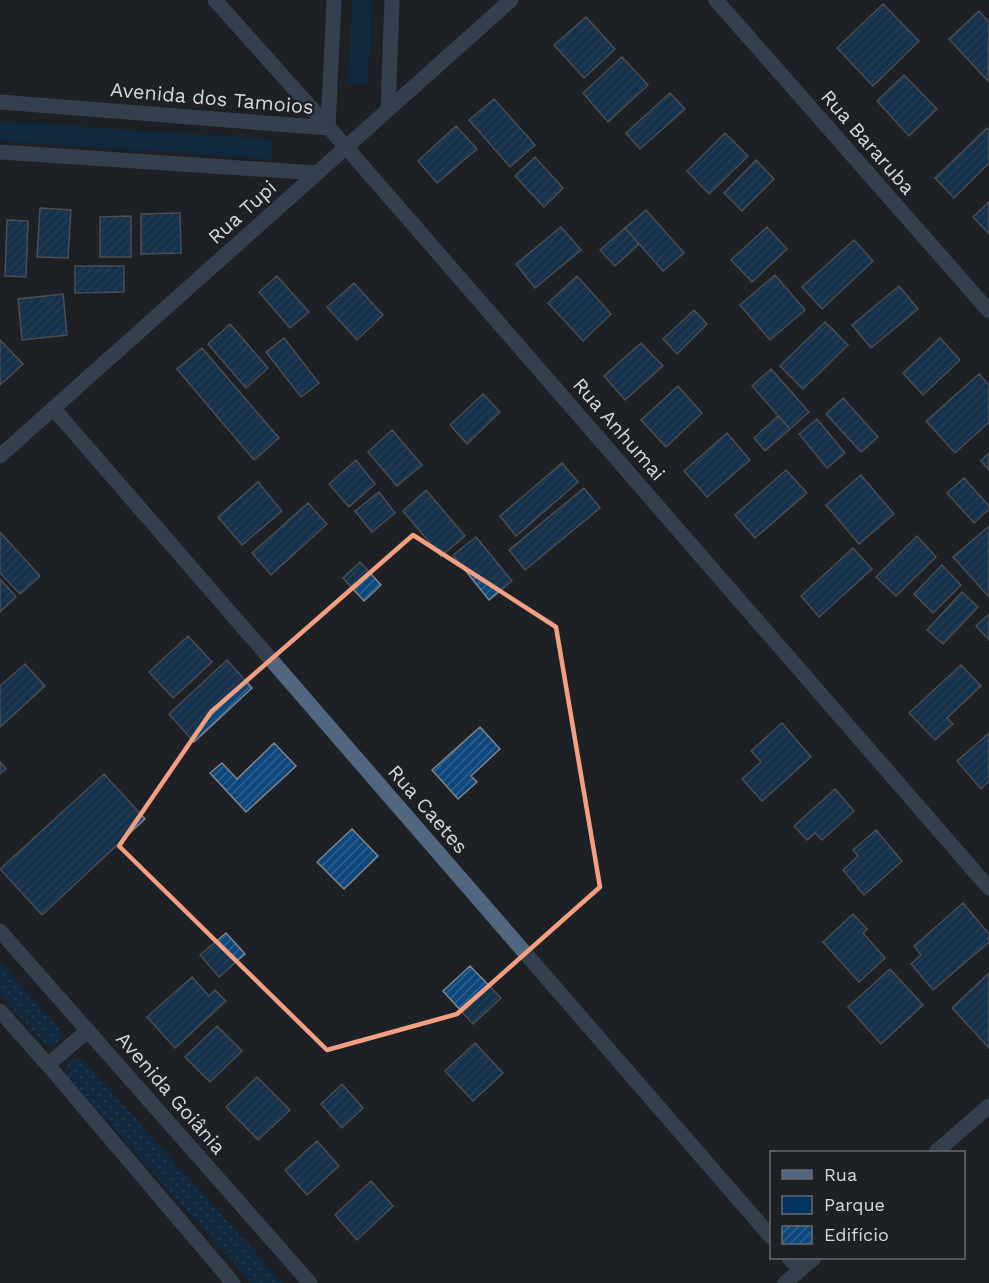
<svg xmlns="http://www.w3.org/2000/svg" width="989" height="1283" font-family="'Work Sans',sans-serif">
	<defs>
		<pattern id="grass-dots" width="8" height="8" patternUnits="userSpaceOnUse" patternTransform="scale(1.5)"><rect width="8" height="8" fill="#023460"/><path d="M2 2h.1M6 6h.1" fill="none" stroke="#265176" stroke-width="1.8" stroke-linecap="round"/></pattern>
		<pattern id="building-hatch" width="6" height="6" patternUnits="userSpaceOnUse" patternTransform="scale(1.5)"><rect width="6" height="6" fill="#0e477c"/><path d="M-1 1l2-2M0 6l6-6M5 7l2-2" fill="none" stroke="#30618e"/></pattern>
	</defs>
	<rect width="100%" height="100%" fill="#1d2024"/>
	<path fill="url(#grass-dots)" d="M0,961L62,1031V1037L54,1046L45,1045L0,994Z
		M79,1058L85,1062L283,1283H251L67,1076L65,1067L71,1060Z"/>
	<path fill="#023460" d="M352,0H372L368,84L348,83Z
		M0,121L272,139L271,159L0,141Z"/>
	<path fill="url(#building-hatch)" stroke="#808489" stroke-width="1.5" d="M883,4L919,41L873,86L837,48Z
		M979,11L989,22L988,81L949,39Z
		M586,17L615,49L584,78L554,45Z
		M622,57L648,85L608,122L583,93Z
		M904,75L937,109L909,136L877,101Z
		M670,93L685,109L640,149L626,133Z
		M494,99L535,145L510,167L469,120Z
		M456,126L477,149L437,183L418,161Z
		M987,128L989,130V163L954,198L935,178Z
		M725,133L748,156L709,194L687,171Z
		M535,157L563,188L544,207L515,176Z
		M756,160L774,179L742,211L724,193Z
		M989,202V234L973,217Z
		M40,208L71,210L68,258L37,257Z
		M646,210L684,253L663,271L625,228Z
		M180,213L181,253L141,254V214Z
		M131,216V257H100V217Z
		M7,220L28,221L26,277L5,276Z
		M561,227L581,250L535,288L516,264Z
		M767,227L787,249L752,282L731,260Z
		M625,228L639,244L615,266L600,250Z
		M854,240L873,261L822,309L802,287Z
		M75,266H124V292L75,293Z
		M775,275L805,310L770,340L740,305Z
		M277,276L309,312L290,328L259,292Z
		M577,276L611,314L583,341L548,303Z
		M354,283L383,315L357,340L327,307Z
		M899,286L918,309L871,348L852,325Z
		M63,294L67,335L22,340L18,299Z
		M694,310L707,324L677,354L663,339Z
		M825,322L848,345L803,389L780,366Z
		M230,324L268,368L246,388L208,344Z
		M284,338L319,383L301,397L266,352Z
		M940,338L960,360L923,395L903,373Z
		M0,340L23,364L0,385Z
		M641,343L663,366L625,400L604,376Z
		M202,348L279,438L254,460L177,369Z
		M771,369L809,412L790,429L752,386Z
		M979,374L989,385V422L955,453L926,421Z
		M678,386L702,413L666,447L641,420Z
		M483,394L500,412L467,444L450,425Z
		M843,398L878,437L861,452L826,414Z
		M778,416L790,429L765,451L754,438Z
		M817,419L845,453L827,468L799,434Z
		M392,430L422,465L397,486L368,452Z
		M727,433L750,460L707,497L684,471Z
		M989,453V470L981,461Z
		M356,460L375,484L349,507L329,484Z
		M562,463L578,482L516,536L500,516Z
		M786,470L807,493L755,538L735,515Z
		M861,475L894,514L859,544L826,505Z
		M964,478L989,506V509L974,523L947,493Z
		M258,482L282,511L242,545L218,517Z
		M584,488L600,508L525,570L509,550Z
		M426,490L465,536L441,556L403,511Z
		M379,492L395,513L372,532L355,511Z
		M308,503L327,524L271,575L252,553Z
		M989,526V597L953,557Z
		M0,532L40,576L20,594L0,573Z
		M917,536L936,557L896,596L876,577Z
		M476,537L512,581L489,600L453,555Z
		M853,548L872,569L819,617L801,596Z
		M360,562L381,585L364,601L343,578Z
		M942,565L961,585L933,613L914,594Z
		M0,579L16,597L0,612Z
		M962,592L978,607L943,644L927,630Z
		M989,614V640L976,626Z
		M188,636L212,662L173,698L149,672Z
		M227,660L252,688L194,742L169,714Z
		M25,664L45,686L0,727V686Z
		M961,665L981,686L947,718L953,724L935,740L909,713Z
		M782,723L811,757L762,801L742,779L761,762L751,751Z
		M480,727L500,749L471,776L477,782L458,799L432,770Z
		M989,733V781L981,789L957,761Z
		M274,743L296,766L246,812L210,773L222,763L237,779Z
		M0,762L6,769L0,774Z
		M104,774L145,819L42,915L0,869Z
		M835,789L854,811L822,840L815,833L807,840L794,826Z
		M352,829L378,856L344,889L317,862Z
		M876,830L902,861L864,895L843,870L858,856L853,850Z
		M963,903L989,934V942L933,990L911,964L921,955L914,946Z
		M853,914L867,929L863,933L885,958L859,982L823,942Z
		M226,933L245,954L219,977L200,955Z
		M470,966L501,998L473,1024L443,991Z
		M890,969L923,1005L881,1044L848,1007Z
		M989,973V1048L952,1008Z
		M192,977L209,996L215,990L226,1001L175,1048L147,1017Z
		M217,1026L242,1051L210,1082L185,1057Z
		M475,1043L503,1073L473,1101L445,1071Z
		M257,1077L290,1110L258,1140L226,1107Z
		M342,1084L363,1108L342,1128L321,1104Z
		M317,1141L339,1166L307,1195L285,1170Z
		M371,1181L393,1206L357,1240L335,1215Z"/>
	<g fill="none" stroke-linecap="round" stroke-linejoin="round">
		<path stroke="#516780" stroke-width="15" d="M215,0L346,147L989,888
			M716,0L989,311
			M0,102L328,128
			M388,110L392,0
			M328,128L334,0
			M0,152L317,173
			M53,408L772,1238
			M0,456L511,0
			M0,931L310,1283
			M0,1011L48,1065L233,1283
			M48,1065L88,1030
			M936,1152L989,1106
			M789,1258L800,1270
			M785,1283L814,1258"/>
	</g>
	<path d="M0 0H989V1283H0ZM413,535L556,627L600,887L457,1014L327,1050L119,846L211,712Z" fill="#1d2024" fill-opacity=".55" fill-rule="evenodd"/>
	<path fill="none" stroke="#f2a081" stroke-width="4.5" stroke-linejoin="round" d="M413,535L556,627L600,887L457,1014L327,1050L119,846L211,712Z"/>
	<g text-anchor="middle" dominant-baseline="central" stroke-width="5" stroke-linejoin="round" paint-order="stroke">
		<g font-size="20" fill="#d5d7da" stroke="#1d2024">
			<text transform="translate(212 98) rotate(5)">Avenida dos Tamoios</text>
			<text transform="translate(868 142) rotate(49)">Rua Bararuba</text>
			<text transform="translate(242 212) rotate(-42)">Rua Tupi</text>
			<text transform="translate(619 429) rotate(49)">Rua Anhumai</text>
			<text transform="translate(428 809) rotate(49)">Rua Caetes</text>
			<text transform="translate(171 1093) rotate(49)">Avenida Goiânia</text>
		</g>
	</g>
	<rect x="770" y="1151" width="195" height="108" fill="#1d2024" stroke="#67696d" stroke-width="1.5"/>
	<rect x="782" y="1170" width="30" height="9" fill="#516780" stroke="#67696d" stroke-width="1.5"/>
	<text x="824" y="1181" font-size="18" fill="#d5d7da">Rua</text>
	<rect x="782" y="1196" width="30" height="18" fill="#023460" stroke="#67696d" stroke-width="1.5"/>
	<text x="824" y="1211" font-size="18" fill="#d5d7da">Parque</text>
	<rect x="782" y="1226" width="30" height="18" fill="url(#building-hatch)" stroke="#67696d" stroke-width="1.5"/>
	<text x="824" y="1241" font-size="18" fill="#d5d7da">Edifício</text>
</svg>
